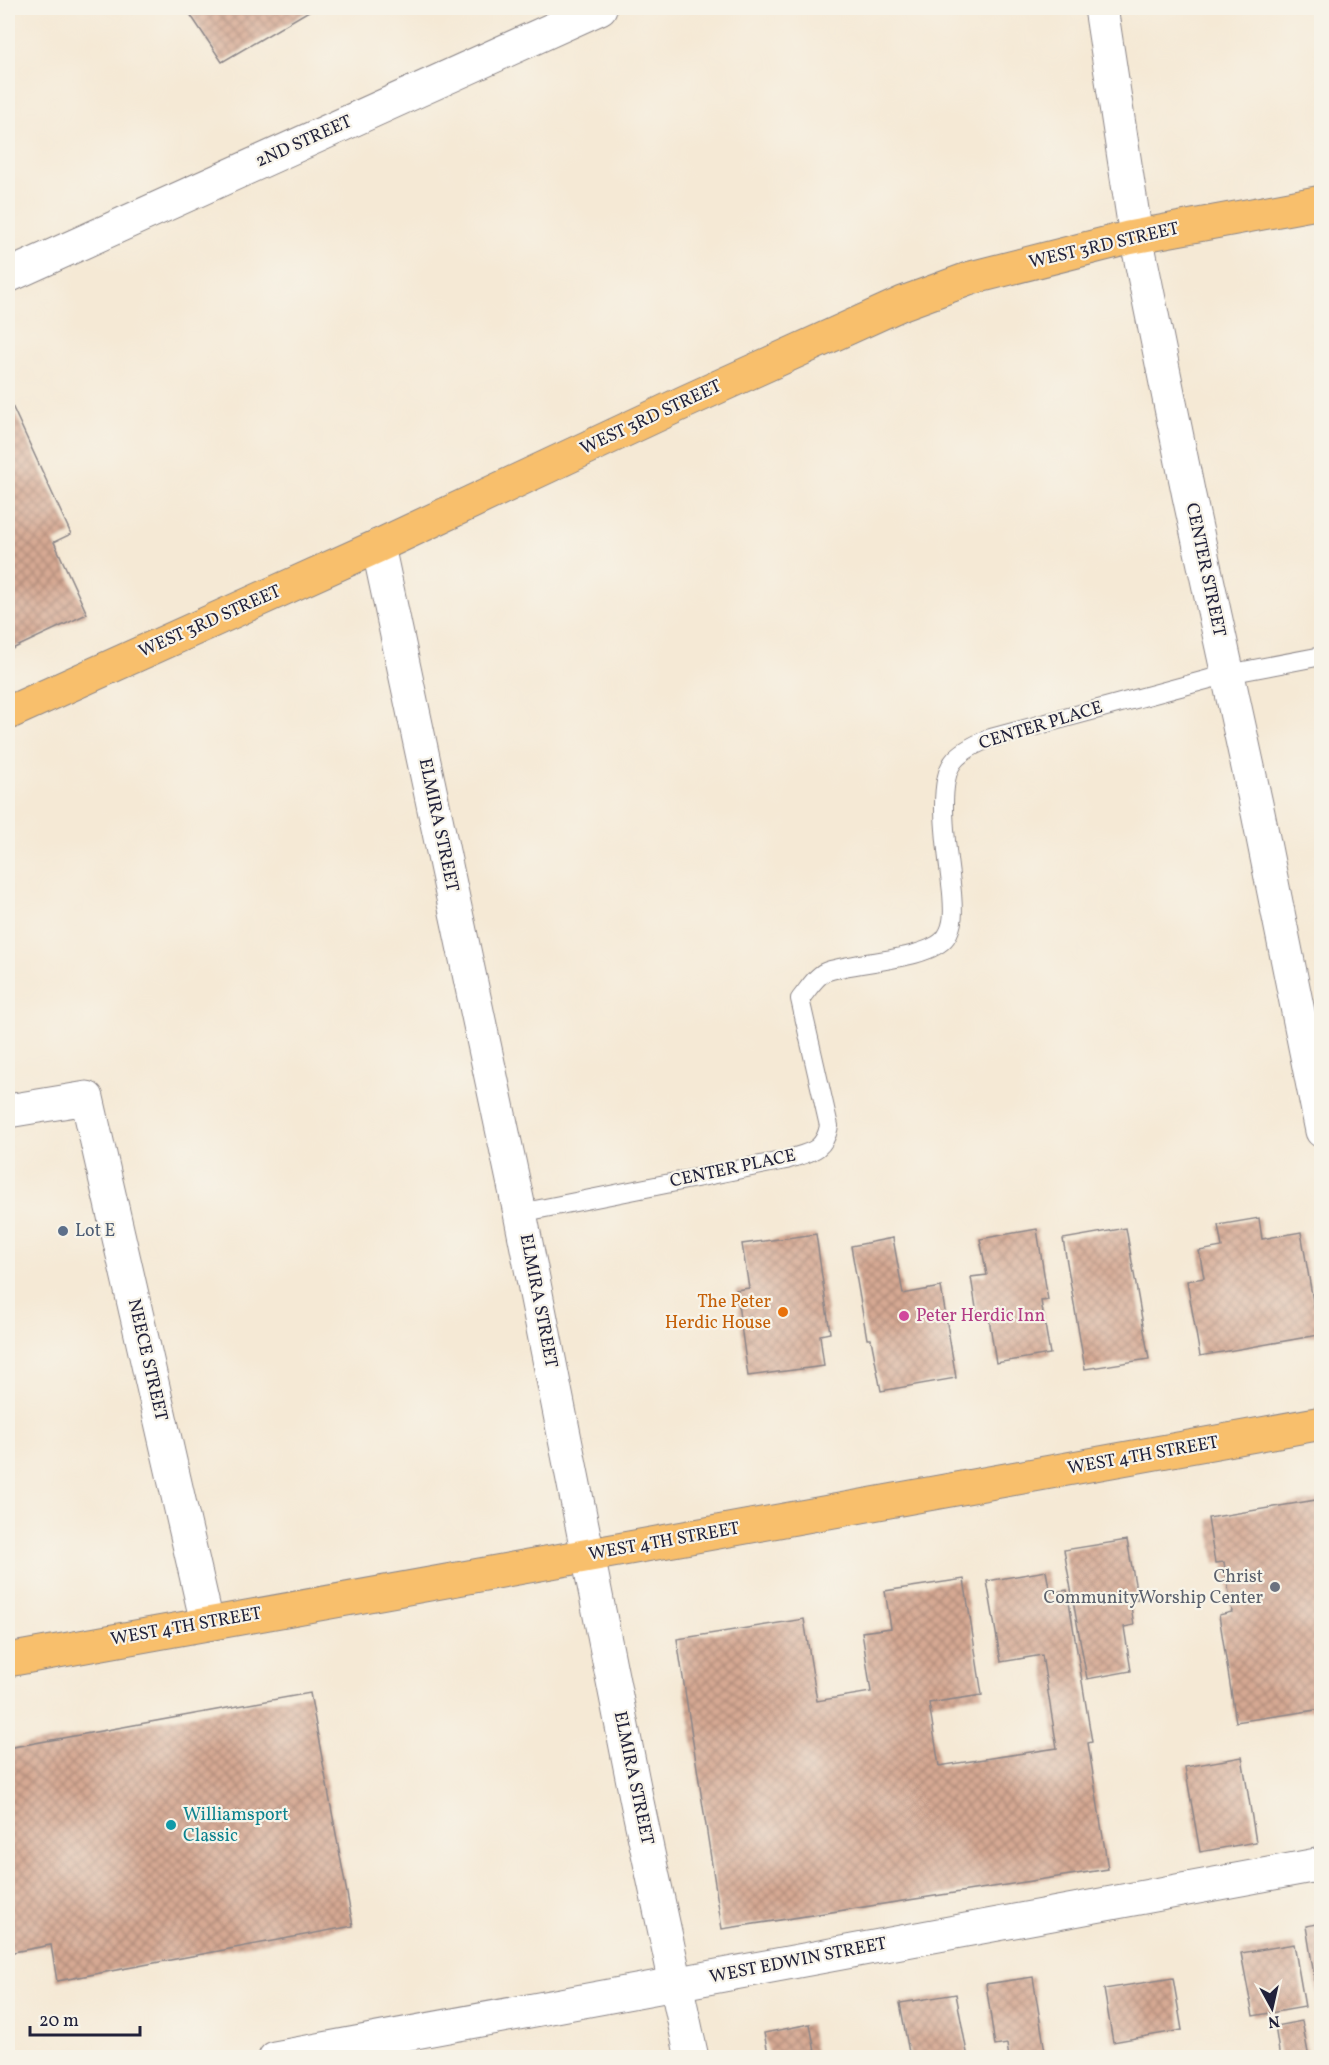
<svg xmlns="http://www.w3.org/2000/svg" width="1329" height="2065" font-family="Vollkorn,serif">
	<defs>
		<pattern id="building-cross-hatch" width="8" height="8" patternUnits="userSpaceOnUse" patternTransform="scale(1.5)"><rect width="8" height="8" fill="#d6a993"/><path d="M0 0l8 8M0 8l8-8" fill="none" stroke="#ad8979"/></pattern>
	</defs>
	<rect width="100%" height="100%" fill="#f7f3e8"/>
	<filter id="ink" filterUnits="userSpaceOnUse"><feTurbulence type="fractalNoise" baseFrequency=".0167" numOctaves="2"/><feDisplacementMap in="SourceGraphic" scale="12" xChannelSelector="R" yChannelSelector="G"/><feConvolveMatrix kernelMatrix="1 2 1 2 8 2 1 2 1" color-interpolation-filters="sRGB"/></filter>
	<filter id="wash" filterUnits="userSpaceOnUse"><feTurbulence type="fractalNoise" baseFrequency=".008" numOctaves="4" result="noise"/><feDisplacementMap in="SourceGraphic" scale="24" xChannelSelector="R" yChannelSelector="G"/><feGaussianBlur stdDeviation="1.35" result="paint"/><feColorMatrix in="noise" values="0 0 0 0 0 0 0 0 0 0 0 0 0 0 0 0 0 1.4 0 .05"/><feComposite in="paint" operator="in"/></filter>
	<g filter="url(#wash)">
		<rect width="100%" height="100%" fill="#f5e9d5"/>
		<g id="blocks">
			<path fill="url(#building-cross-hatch)" d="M186,8H314L222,62Z
				M8,397L71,534L54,542L87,614L8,651Z
				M1259,1218L1262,1239L1301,1232L1319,1335L1200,1356L1187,1281L1204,1278L1199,1251L1222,1247L1218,1225Z
				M1126,1228L1149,1359L1085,1369L1063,1239Z
				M1037,1229L1048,1300L1041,1301L1050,1354L996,1363L988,1312L977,1314L971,1277L987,1275L980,1239Z
				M816,1234L830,1333L820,1335L824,1366L748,1376L736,1290L749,1288L742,1244Z
				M893,1238L903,1294L941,1287L956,1378L881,1391L871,1339H867L851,1246Z
				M1322,1499V1709L1236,1722L1219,1615L1232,1612L1224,1562L1215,1563L1208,1518Z
				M1127,1540L1138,1600L1130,1601L1134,1625L1124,1627L1131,1671L1087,1679L1064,1550Z
				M1046,1571L1050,1593L1067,1590L1092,1742L1088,1743L1108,1869L722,1929L677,1639L804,1619L817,1701L871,1692L862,1632L891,1628L885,1591L964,1579L982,1695L929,1703L939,1766L1057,1748L1042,1655L1001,1662L987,1581Z
				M310,1693L353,1926L57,1981L51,1945L8,1953V1748Z
				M1242,1757L1256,1842L1200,1852L1185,1767Z
				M1322,1923V2012H1320L1306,1926Z
				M1294,1944L1305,2007L1253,2016L1241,1953Z
				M1033,1977L1046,2058H1009L1007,2044L995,2046L986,1984Z
				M1173,1978L1182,2030L1113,2042L1104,1989Z
				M956,1994L968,2058H910L900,2003Z
				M1302,2021L1309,2058H1280L1275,2026Z
				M810,2024L816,2058H769L764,2033Z"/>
		</g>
	</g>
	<g filter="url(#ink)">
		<use href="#blocks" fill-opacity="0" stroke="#8c8688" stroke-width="1.5"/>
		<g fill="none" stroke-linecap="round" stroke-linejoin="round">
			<g stroke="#8c8688" stroke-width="20">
				<path id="lane" d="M1300,1025L1322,1021
					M520,1213L786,1160C809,1152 824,1152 829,1126L800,999C807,991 815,977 825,972C852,961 929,961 946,937C955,924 953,907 952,893C949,861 935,787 953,762C961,751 978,743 991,738L1228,674L1322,656"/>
			</g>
			<g stroke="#8c8688" stroke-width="35">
				<path id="street" d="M1101,8L1136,236L1189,496L1258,813L1322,1131
					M8,276L600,8
					M378,546L520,1213L637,1802L692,2058
					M8,1111L87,1098L207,1623
					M275,2058L1322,1864"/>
			</g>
			<g stroke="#8c8688" stroke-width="35">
				<path id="primary" d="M8,713L378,546L687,401L903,303L971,278L1128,238L1322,202
					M8,1660L1322,1423"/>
			</g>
			<use href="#lane" stroke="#fff" stroke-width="18"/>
			<use href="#street" stroke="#fff" stroke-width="33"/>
			<use href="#primary" stroke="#f8bf6c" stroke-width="33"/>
		</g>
	</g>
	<circle fill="#5c6f8a" stroke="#f7f3e8" stroke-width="2" cx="63" cy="1231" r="6"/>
	<circle fill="#e8710a" stroke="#f7f3e8" stroke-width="2" cx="783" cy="1312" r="6"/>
	<circle fill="#d1479c" stroke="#f7f3e8" stroke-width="2" cx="904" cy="1316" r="6"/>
	<circle fill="#6b7280" stroke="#f7f3e8" stroke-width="2" cx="1275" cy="1587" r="6"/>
	<circle fill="#0f9aa8" stroke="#f7f3e8" stroke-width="2" cx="171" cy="1825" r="6"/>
	<g text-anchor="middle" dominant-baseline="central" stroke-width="4.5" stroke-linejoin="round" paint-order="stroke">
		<g font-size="18" fill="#22223b" stroke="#f7f3e8">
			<text transform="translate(304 142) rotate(-24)">2ND STREET</text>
			<text transform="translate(1104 246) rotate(-13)">WEST 3RD STREET</text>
			<text transform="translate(651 418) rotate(-25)">WEST 3RD STREET</text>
			<text transform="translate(1205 570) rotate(78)">CENTER STREET</text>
			<text transform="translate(210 622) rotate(-24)">WEST 3RD STREET</text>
			<text transform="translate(1041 726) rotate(-17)">CENTER PLACE</text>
			<text transform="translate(438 825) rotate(78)">ELMIRA STREET</text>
			<text transform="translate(733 1169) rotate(-12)">CENTER PLACE</text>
			<text transform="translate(538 1301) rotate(79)">ELMIRA STREET</text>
			<text transform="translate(147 1360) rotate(77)">NEECE STREET</text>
			<text transform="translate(1143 1456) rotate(-10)">WEST 4TH STREET</text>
			<text transform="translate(664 1542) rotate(-10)">WEST 4TH STREET</text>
			<text transform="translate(186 1627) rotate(-10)">WEST 4TH STREET</text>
			<text transform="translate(633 1778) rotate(78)">ELMIRA STREET</text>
			<text transform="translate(798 1961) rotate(-11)">WEST EDWIN STREET</text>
		</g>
		<g font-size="18" fill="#4e5e75" stroke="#f7f3e8" text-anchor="start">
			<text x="75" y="1231">Lot E</text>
		</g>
		<g font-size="18" fill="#c56008" stroke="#f7f3e8" text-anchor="end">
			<text x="771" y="1302">The Peter<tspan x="771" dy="21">Herdic House</tspan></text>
		</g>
		<g font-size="18" fill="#b23c85" stroke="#f7f3e8" text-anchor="start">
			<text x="916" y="1316">Peter Herdic Inn</text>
		</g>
		<g font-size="18" fill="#5b616d" stroke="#f7f3e8" text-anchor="end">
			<text x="1263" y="1577">Christ<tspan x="1263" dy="21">CommunityWorship Center</tspan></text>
		</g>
		<g font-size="18" fill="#0d838f" stroke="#f7f3e8" text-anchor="start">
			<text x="183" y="1815">Williamsport<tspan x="183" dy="21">Classic</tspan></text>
		</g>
	</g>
	<rect width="1329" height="2065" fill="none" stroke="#f7f3e8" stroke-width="30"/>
	<g transform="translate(1272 2008) rotate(172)" stroke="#f7f3e8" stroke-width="4.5" paint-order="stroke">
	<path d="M0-4.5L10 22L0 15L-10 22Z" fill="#22223b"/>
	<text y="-9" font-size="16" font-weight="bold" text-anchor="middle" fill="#22223b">N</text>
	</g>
	<path d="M30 2026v9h110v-9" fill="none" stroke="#22223b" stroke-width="3"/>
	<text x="39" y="2026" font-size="18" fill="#22223b" stroke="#f7f3e8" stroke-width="4.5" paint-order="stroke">20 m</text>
</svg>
